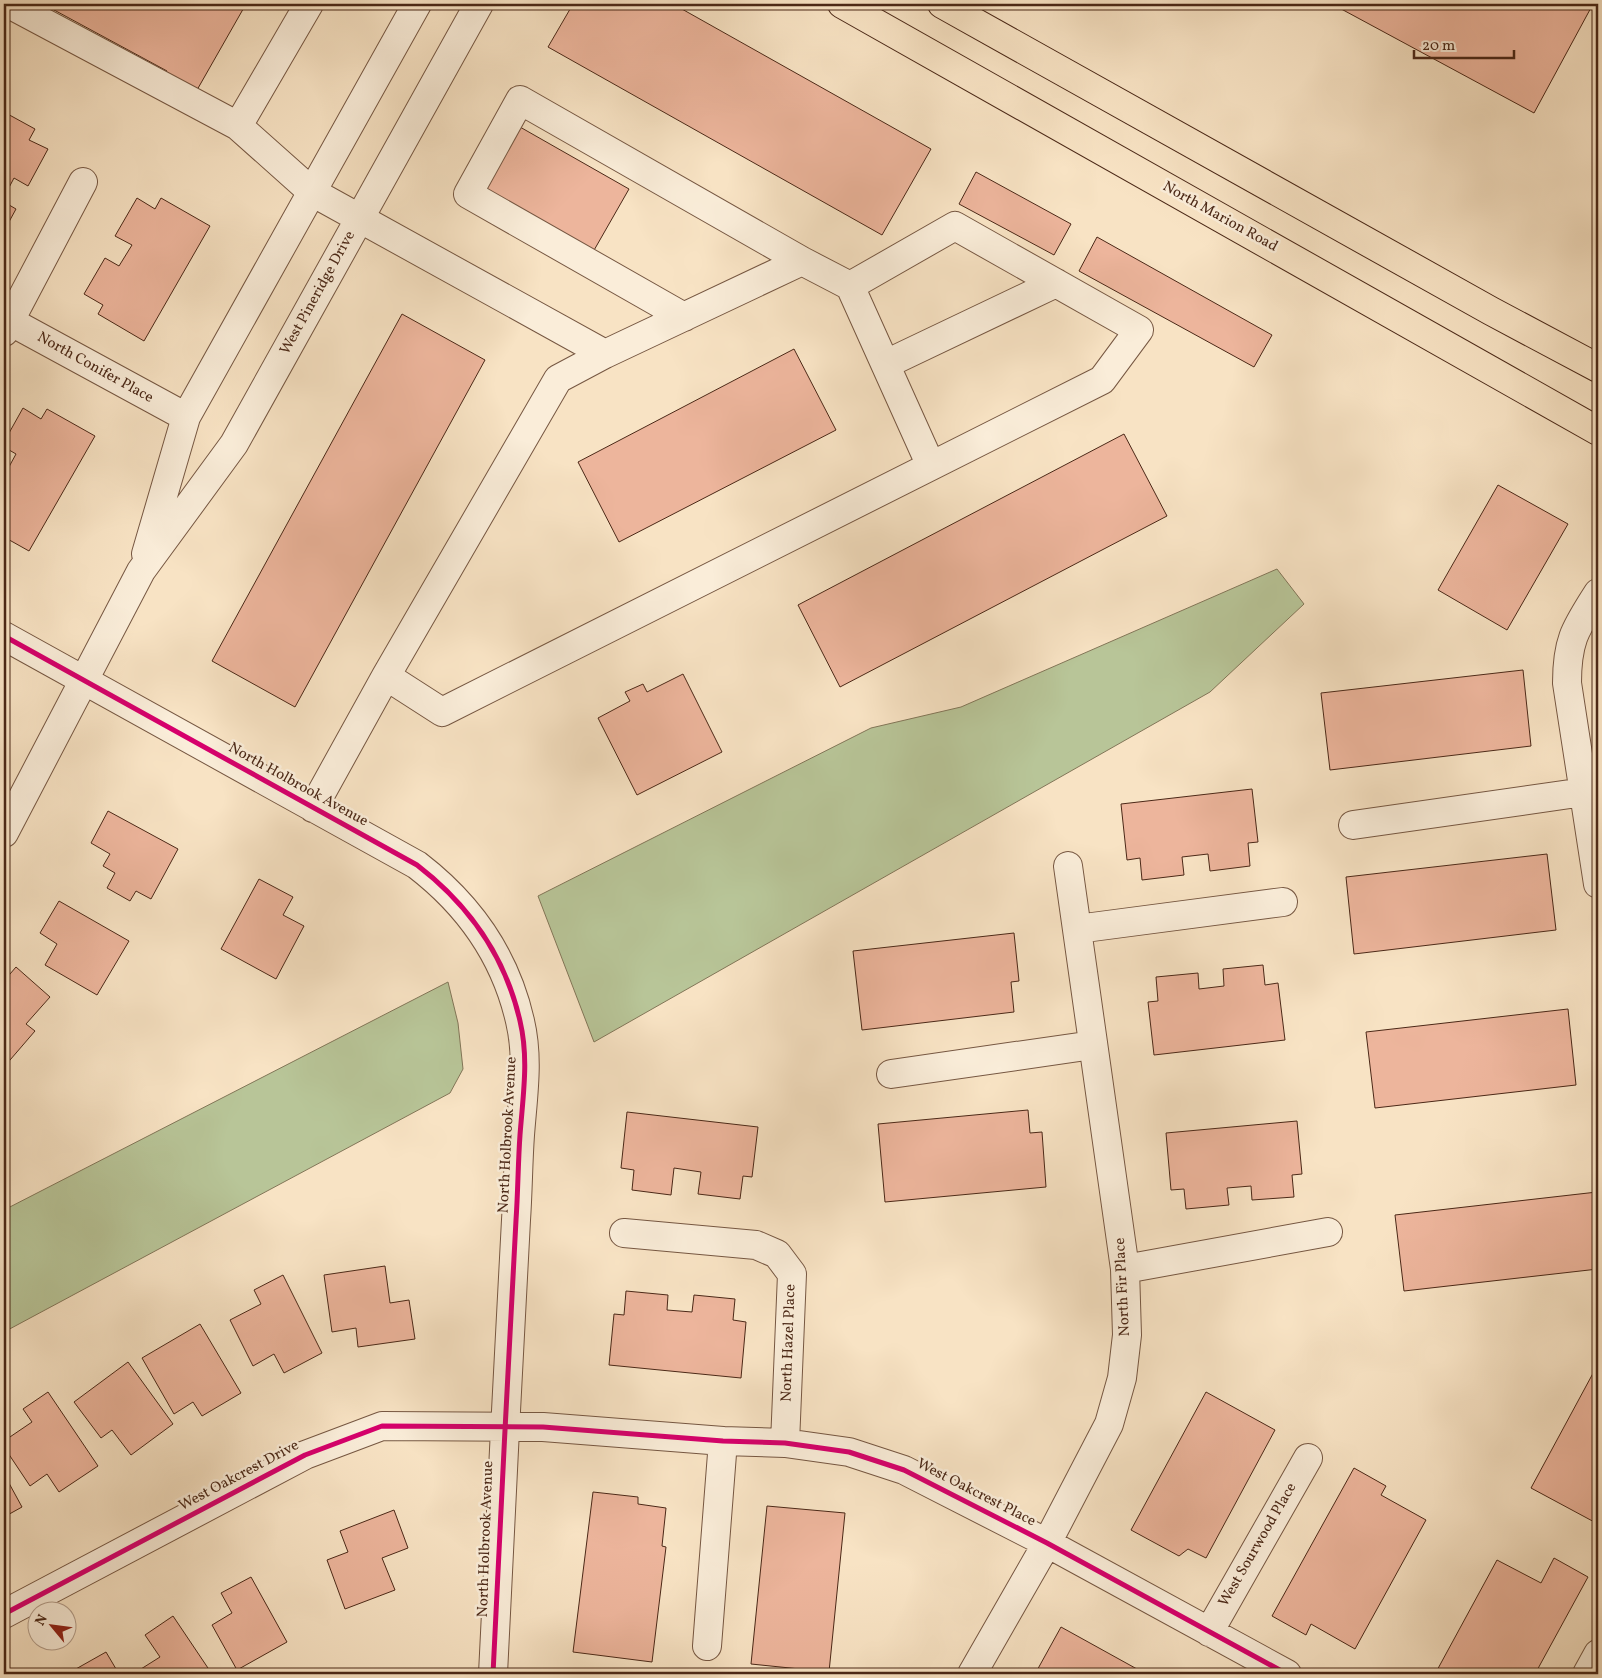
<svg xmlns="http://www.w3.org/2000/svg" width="1602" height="1678" font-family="Vollkorn,serif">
	<rect width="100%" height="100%" fill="#f8e3c4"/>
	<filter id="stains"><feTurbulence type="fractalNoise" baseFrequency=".004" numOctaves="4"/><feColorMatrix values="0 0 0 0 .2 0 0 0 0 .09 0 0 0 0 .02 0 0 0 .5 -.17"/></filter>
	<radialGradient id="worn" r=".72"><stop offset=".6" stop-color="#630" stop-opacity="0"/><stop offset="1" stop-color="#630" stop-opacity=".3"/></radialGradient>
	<path fill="#b8c598" stroke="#827658" d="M1277,569L1304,604L1210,692L594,1042L538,896L871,728L961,707Z
		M448,982L458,1023L463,1069L450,1093L4,1332V1210Z"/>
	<path fill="#edb59c" stroke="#4b2817" d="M43,4H246L197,90L162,78L167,71Z
		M573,4H673L931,149L882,235L548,47Z
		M1332,4H1593L1534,113Z
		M4,112L35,129L29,140L48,149L28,186L14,178L4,197Z
		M520,127L629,189L593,252L484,190Z
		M976,172L1071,224L1054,255L959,204Z
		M137,198L155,209L161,198L210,226L144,341L98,314L103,305L84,294L105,258L119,266L132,245L115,236Z
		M4,202L16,209L4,231Z
		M1097,237L1272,335L1254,367L1079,271Z
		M402,314L485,360L295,707L212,661Z
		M794,349L836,430L619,542L578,462Z
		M23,408L41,419L47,409L95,436L29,551L4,537V476L16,454L4,447V442Z
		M1124,434L1167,516L840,687L798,605Z
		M1498,485L1568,524L1507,630L1438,590Z
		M1523,670L1531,746L1330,770L1321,693Z
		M683,674L722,752L637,795L598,718L630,701L625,692L643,684L647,692Z
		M1252,789L1258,842L1248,843L1250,866L1210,871L1208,854L1182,857L1184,875L1142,880L1140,858L1127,860L1121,804Z
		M108,811L178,849L151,899L136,891L130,901L107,888L115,873L103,866L110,854L91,843Z
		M1547,854L1556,930L1354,954L1346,877Z
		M259,879L293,897L283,915L304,926L276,979L221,949Z
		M59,901L129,941L97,995L45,965L57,944L40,933Z
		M1014,933L1019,981L1011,982L1014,1012L862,1030L853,951Z
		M1263,965L1265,985L1278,983L1285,1040L1154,1055L1148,1002L1158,1001L1156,977L1198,973L1199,989L1224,986L1223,969Z
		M16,967L50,997L26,1024L35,1031L4,1067V981Z
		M1568,1009L1576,1085L1375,1108L1366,1032Z
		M1028,1110L1030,1133L1042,1132L1046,1187L885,1202L878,1124Z
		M627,1112L758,1127L752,1177L743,1176L740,1199L698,1194L701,1172L674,1168L671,1195L632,1190L634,1170L621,1168Z
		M1297,1121L1302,1174L1292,1175L1294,1197L1252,1200L1251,1186L1227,1188L1229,1205L1186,1209L1184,1189L1171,1190L1166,1133Z
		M1597,1192L1598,1269L1404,1291L1395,1215Z
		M385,1266L390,1303L409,1300L415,1339L358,1347L356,1328L332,1332L324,1275Z
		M283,1275L322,1353L284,1373L274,1354L253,1366L230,1320L261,1304L254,1290Z
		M626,1291L668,1295L667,1310L692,1312L694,1295L735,1299L733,1320L746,1322L741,1378L609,1365L614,1314L624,1315Z
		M200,1324L241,1393L202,1416L193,1402L174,1414L142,1358Z
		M128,1362L173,1424L131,1455L112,1430L101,1438L74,1402Z
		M1598,1364V1524L1531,1488Z
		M48,1392L98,1466L59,1492L47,1474L30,1486L4,1447V1441L32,1422L23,1409Z
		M1206,1392L1275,1430L1206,1558L1188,1549L1179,1556L1131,1530Z
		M1354,1468L1386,1486L1381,1495L1426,1520L1355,1649L1311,1624L1306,1635L1272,1616Z
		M4,1474L22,1507L4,1517Z
		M593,1492L638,1497V1504L666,1508L662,1546L666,1547L652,1662L573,1652Z
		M767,1506L845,1513L829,1672L751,1664Z
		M394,1510L408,1548L382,1558L395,1590L345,1609L327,1560L348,1552L340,1531Z
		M1554,1558L1588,1577L1535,1674H1435L1497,1560L1541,1583Z
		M251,1577L287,1642L237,1670L212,1625L232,1613L221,1593Z
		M173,1616L212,1674H133L160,1657L145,1635Z
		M1061,1627L1146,1674H1035Z
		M106,1652L119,1674H67Z"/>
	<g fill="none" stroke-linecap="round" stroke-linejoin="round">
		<g stroke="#765742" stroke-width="30">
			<path id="minor" d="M9,4L238,126
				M309,4L238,126L312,192L605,354L558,379L386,676L313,808
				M684,317L468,194L520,100L802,261L850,286
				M4,318L186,417
				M4,332L83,182
				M605,354L802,261
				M886,364L1056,283
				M146,554L186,417L417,4
				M1598,593C1576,628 1567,639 1567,683L1598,884
				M4,636L417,865C469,905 505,955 520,1021C529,1059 523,1095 520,1135C518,1163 518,1191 516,1220C508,1371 500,1523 493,1674
				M386,676L442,712L1102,380L1139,330L955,226L850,286L931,466
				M1353,825L1584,792
				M4,833L141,571L234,444L479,4
				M1077,929L1283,902
				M891,1074L1093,1045
				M624,1233L756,1245L777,1254L792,1274L785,1443
				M1125,1269L1328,1232
				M4,1614L305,1455L382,1426L543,1427L723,1441L785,1443L849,1452L904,1470L1047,1543L1287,1674
				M1209,1632L1308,1458
				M707,1646L723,1441
				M972,1674L1047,1543L1109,1424L1122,1378L1127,1335L1125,1269L1068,866
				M1587,1674L1598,1654"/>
		</g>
		<g stroke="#4b2817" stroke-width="30">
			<path id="major" d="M842,4L1598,431
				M942,4L1491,311L1598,368"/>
		</g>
		<use href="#minor" stroke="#faedd9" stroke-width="28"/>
		<use href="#major" stroke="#f8e3c4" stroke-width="28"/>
		<g stroke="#faedd9" stroke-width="8">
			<path id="cycleway" d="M4,636L417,865C469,905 505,955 520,1021C529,1059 523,1095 520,1135C518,1163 518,1191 516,1220C508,1371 500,1523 493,1674
				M4,1614L305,1455L382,1426L543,1427L723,1441L785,1443L849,1452L904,1470L1047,1543L1287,1674"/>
		</g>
		<use href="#cycleway" stroke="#d6006c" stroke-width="5"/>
	</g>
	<g text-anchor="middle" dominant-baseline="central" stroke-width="5" stroke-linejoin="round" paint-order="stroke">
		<g font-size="15" fill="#4b2817" stroke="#faedd9">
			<text transform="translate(1220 217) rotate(29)">North Marion Road</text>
			<text transform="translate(318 293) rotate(-61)">West Pineridge Drive</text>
			<text transform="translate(95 368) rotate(29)">North Conifer Place</text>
			<text transform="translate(298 785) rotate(29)">North Holbrook Avenue</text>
			<text transform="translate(508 1135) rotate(-87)">North Holbrook Avenue</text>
			<text transform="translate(1123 1287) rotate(-93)">North Fir Place</text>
			<text transform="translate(789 1343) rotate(-88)">North Hazel Place</text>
			<text transform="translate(239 1476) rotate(-28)">West Oakcrest Drive</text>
			<text transform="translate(976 1493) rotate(27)">West Oakcrest Place</text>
			<text transform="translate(486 1539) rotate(-88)">North Holbrook Avenue</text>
			<text transform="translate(1258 1545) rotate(-60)">West Sourwood Place</text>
		</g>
	</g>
	<rect width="1602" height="1678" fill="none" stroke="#f8e3c4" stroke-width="20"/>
	<rect x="5" y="5" width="1592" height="1668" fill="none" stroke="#4b2817" stroke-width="2.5"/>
	<rect x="10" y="10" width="1582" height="1658" fill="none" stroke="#4b2817"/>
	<g transform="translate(52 1626) rotate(299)"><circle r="24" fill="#faedd9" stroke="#b49e8b"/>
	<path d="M0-4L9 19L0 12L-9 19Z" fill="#8f2418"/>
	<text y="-8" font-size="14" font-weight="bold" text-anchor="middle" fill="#4b2817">N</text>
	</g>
	<path d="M1414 50v8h100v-8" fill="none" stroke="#4b2817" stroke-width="2.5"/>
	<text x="1422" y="50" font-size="15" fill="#4b2817" stroke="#faedd9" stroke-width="4" paint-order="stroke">20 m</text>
	<rect width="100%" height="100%" filter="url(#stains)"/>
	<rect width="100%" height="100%" fill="url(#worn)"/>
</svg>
